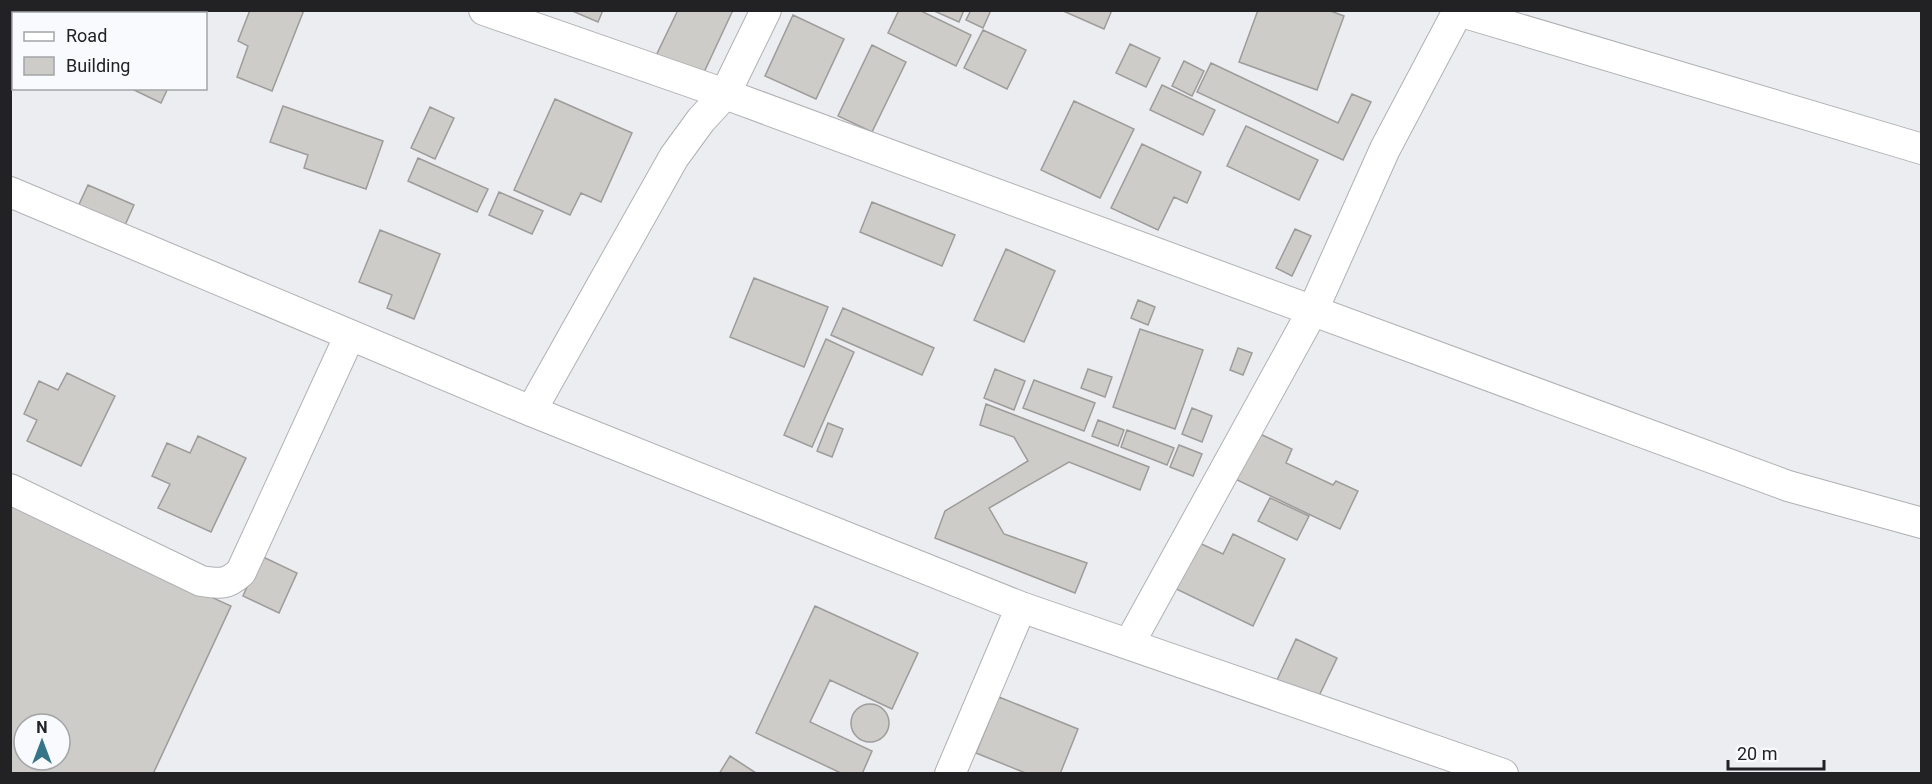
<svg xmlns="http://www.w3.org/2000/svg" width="1932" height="784" font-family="Roboto,sans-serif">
	<rect width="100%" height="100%" fill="#ecedf0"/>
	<path fill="#ceccc9" stroke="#9e9c9a" stroke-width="1.5" fill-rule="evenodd" d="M134,10H205L204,14H132Z
		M250,10H304L272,91L237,77L248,46L238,41Z
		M570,10H603L598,22Z
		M678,10H733L699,83L653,62Z
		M899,10H919L971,35L956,66L888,33Z
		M932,10H964L959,22Z
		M971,10H991L983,28L966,20Z
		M1061,10H1112L1104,29Z
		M1258,10H1328L1344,16L1317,90L1239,62Z
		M793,15L844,39L816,99L765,76Z
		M983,30L1026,50L1007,89L964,68Z
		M1130,44L1160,58L1146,87L1116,73Z
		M872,45L906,62L872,132L838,116Z
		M1184,61L1204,71L1192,96L1172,86Z
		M1211,63L1338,123L1352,94L1371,102L1343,160L1197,92Z
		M1162,85L1215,110L1203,135L1150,110Z
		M130,88H168L161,103Z
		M555,99L632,133L601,202L581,193L570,215L514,190Z
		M1074,101L1134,129L1100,198L1041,170Z
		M283,106L383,141L366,189L304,168L308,155L270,142Z
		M430,107L454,118L435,159L411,148Z
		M1246,126L1318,160L1299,200L1227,166Z
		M1142,144L1201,172L1187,203L1174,197L1158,230L1111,208Z
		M418,158L488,189L477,212L408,181Z
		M88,185L134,205L122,232L76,211Z
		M499,192L543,211L532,234L489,215Z
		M872,202L955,235L942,266L860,232Z
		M1295,229L1311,236L1292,276L1276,268Z
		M380,230L440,254L414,319L387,308L392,295L359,282Z
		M1006,249L1055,271L1024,342L974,320Z
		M754,278L828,307L804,367L730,337Z
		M1138,300L1155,307L1148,325L1131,318Z
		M843,308L934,348L922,375L831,335Z
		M1140,329L1203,350L1175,429L1113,407Z
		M826,339L854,352L812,447L784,435Z
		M1238,348L1252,353L1243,375L1230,370Z
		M995,369L1025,381L1014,410L984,398Z
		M1088,369L1112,377L1105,397L1081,388Z
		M67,373L115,396L81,466L27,441L37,420L24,414L39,381L58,390Z
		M1034,380L1095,403L1084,431L1023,408Z
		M986,404L1149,467L1140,490L1069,462L989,508L1004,534L1087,563L1075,593L935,538L945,511L1028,461L1014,437L980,425Z
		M1192,408L1212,416L1202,442L1182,434Z
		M1098,420L1124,430L1118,446L1092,436Z
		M828,423L843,429L832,457L817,451Z
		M1127,430L1174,448L1167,465L1121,447Z
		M1258,433L1292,449L1286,463L1333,485L1336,481L1358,491L1340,529L1235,479Z
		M198,436L246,458L211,532L158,508L170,484L152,476L167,443L190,453Z
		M1179,445L1202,454L1193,476L1170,467Z
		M1270,498L1309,516L1297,540L1258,521Z
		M10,505L231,606L153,774H10ZM24,724H60V760H24Z
		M1233,534L1285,559L1253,626L1170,586L1193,540L1223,554Z
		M261,556L297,573L279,613L243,596Z
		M815,606L918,653L892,709L830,680L810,722L872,751L862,774H843L756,733Z
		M1296,639L1337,658L1318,698L1277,680Z
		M999,697L1078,729L1060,774H1028L976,753Z
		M851 723a19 19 0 1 1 38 0a19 19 0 1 1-38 0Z
		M730,756L756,773V774H719Z"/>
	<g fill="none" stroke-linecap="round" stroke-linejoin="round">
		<g stroke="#b0b1b4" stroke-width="32">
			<path id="minor" d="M484,10L725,94L1788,486L1922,523
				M1455,10L1922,149
				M36,14L38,10
				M10,31L14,33
				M10,59L14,54
				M10,192L531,411L1021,607L1503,774
				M531,411L674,157L701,120L725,94L766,10
				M10,489L201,581C220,584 227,585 241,572L350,335
				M1129,644L1313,310L1385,149L1458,11
				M950,774L1021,607"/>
		</g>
		<use href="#minor" stroke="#fff" stroke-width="30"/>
	</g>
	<rect width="1932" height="784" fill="none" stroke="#222224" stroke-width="24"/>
	<rect x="12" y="12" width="195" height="78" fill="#f9fafd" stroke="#a3a4a6" stroke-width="1.5"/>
	<rect x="24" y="32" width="30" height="9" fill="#ffffff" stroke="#a3a4a6" stroke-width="1.5"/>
	<text x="66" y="42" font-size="18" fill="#222224">Road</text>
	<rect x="24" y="57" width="30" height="18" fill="#ceccc9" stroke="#a3a4a6" stroke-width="1.5"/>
	<text x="66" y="72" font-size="18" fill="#222224">Building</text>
	<g transform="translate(42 742)"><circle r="28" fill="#f9fafd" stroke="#a3a4a6" stroke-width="1.5"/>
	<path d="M0-4.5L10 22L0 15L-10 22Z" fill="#347588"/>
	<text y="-9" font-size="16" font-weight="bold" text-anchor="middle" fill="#222224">N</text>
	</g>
	<path d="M1728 760v9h96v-9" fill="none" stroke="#222224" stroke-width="3"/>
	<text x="1737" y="760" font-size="18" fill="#222224" stroke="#f9fafd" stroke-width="4.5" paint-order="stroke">20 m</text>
</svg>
